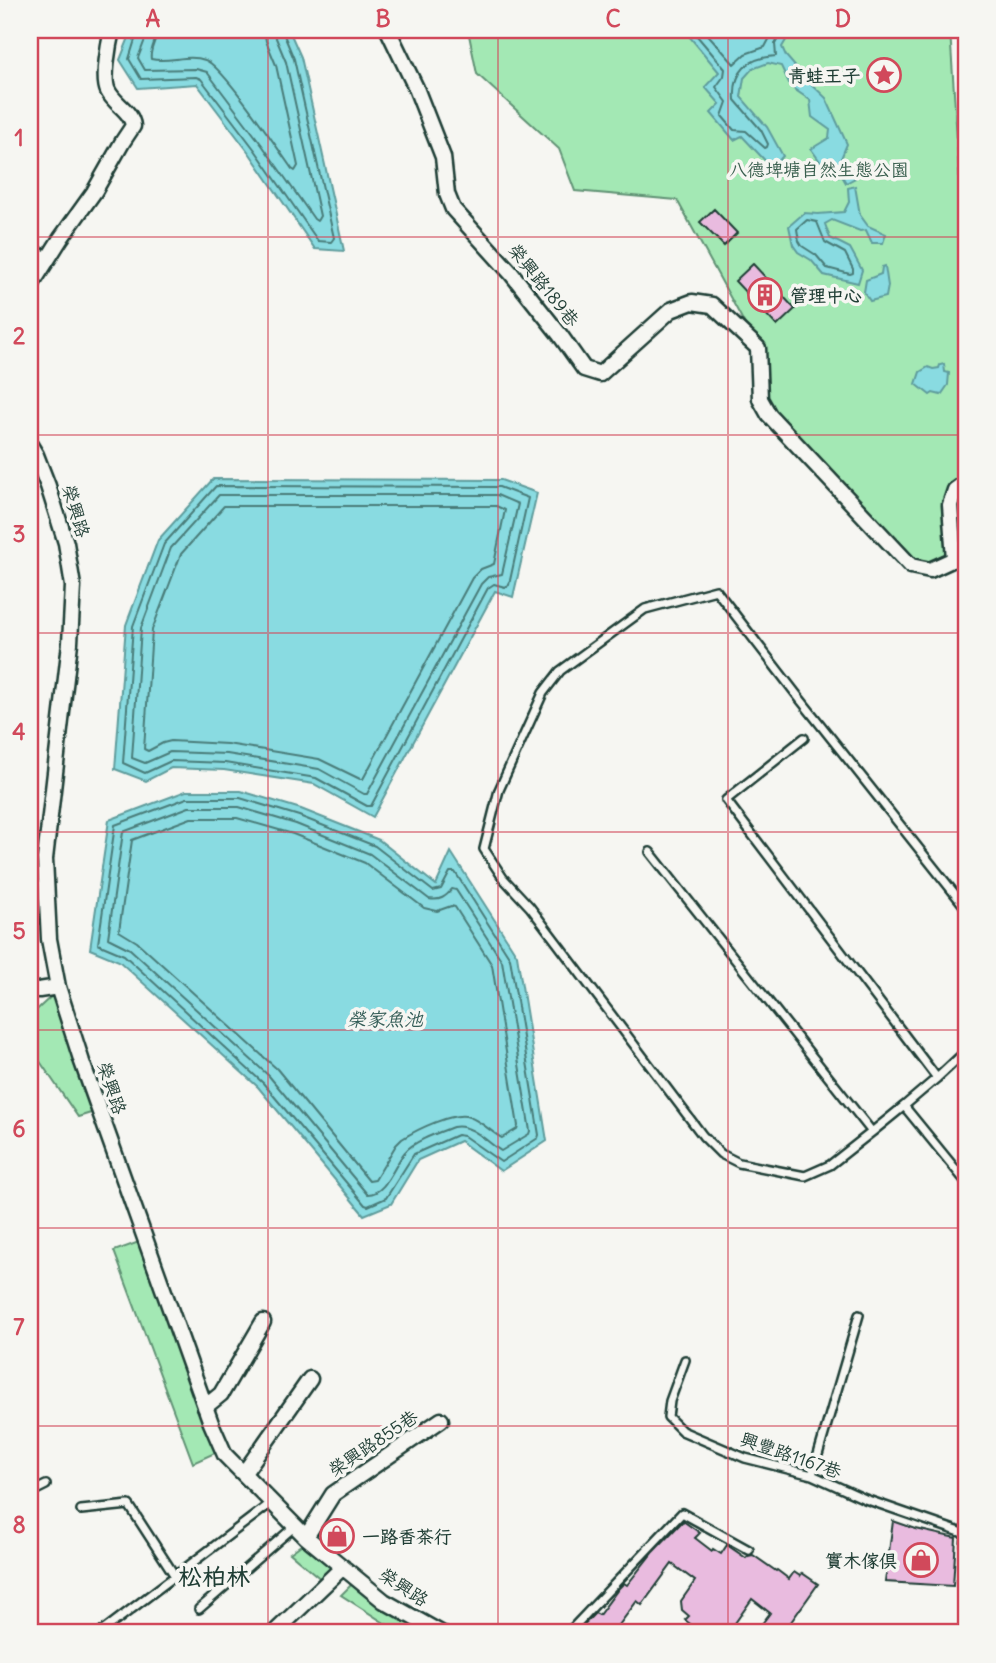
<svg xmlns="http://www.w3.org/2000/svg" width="996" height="1663" font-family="Delius,'LXGW WenKai TC',sans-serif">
	<rect width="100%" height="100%" fill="#f6f6f2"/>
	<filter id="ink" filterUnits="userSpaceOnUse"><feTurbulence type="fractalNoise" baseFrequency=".0143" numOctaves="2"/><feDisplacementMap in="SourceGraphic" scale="14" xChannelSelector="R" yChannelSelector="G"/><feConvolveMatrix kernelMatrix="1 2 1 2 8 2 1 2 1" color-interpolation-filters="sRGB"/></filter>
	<g filter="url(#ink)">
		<path fill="#a3e8b4" stroke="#619274" stroke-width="2" d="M468,30H950L966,280V563L911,566L769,415L758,348L677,200L575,191L559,149L477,74Z
			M55,993L94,1112L78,1117L30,1047V1016Z
			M139,1242L217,1452L193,1463L114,1251Z
			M305,1542L337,1568L323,1581L290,1553Z
			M354,1582L415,1623L407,1633H400L341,1595Z"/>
		<path fill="#89dbe1" stroke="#5f9c9c" stroke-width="2" d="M132,30H289L301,57L344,251L315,249L250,154L197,84L138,88L120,60Z
			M684,30H792L782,47L786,56L805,78L826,98L847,144L840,161L850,168L855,178L846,183L842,176L830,175L811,149L829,138L830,130L812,117L810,100L791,87L781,66L768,63L752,69L744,78L741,97L767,127L783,156L772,168L742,136L734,140L711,113L720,104L705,87L719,72Z
			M855,186L860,215L868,226L886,234L883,243H872L866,230L860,231L832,220L825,224L830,238L850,248L862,270L858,283L824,275L811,260L798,252L793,245L789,226L804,213L818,214L844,212L849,202L848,188Z
			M885,266L888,286L886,297L870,301L864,292L866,280L881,274L882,267Z
			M944,364L945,372L949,373L948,385L941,395L933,393L930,395L916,384L920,372L928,367L933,369L939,368L940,365Z
			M213,479L501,480L537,493L513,597L495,591L373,817L314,784L224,770L171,768L146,781L115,769L126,625L158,540Z
			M186,791H241L301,809L379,840L436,885L451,852L517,955L547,1141L501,1171L460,1141L418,1160L391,1204L364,1215L258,1087L119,961L90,949L109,820Z"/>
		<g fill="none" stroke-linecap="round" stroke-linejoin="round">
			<path stroke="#497c79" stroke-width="2" d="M138,30L129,59L141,79L196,77L201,79L255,150L318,241L331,242L334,238L294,59L284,35L283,30
				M147,30L146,37L138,58L145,70L196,69L207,72L262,145L314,219L317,221L320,216L286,62L276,38L275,30
				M157,30C157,40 149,50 151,59C168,63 188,54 205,60C222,65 279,150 292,169L295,171L298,166L276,65L266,41L264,30
				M692,30L725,69L724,76L716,87L727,102L722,116L734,130L746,131L765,148L767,147L768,144L761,130L735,100C733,70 748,58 776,56L775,44L784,30
				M704,30L734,64L745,54L765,47L774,30
				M807,220L817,222L825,242L845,253L853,269V273L850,274L827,268L816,255L802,246L799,241L797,229Z
				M216,486L499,487L528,498L509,585L505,587L494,584L488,588L371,806H367L316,778L225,763L171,761L145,773L123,763L133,626L164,544Z
				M219,495H497L518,504L502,574L488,577L481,584L367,794H364L319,769L227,754L170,752L145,763L132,758L141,628L171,548Z
				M224,506H496L505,510L494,564L481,569L472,578L363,779H360L319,759L227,744L171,741L163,743L148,751L144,749L152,630L181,554Z
				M187,798H240L299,816L375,846L433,891L441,889L450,872H455L510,958L539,1135L538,1138L501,1162L464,1136L457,1135L414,1154L386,1198L368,1206L365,1205L263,1083L124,955L98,944L115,825Z
				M189,807H239L296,824L370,854L429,899C440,901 446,897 452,889L456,890L502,961L530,1131L529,1134L501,1151C487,1142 471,1123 453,1127C440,1132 413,1141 405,1152C394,1165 386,1195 367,1194L269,1076L130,949L108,938L123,832Z
				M191,818H237L293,834L365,863L424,908L437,911L451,906L455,907L492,965L518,1126L517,1129L502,1138C491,1132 481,1121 469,1117C454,1111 416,1130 402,1139L396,1145L375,1180L369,1181L277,1069L137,942L119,931L132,840Z"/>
		</g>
		<path fill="#e9bbdf" stroke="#1f3d34" stroke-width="2" d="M714,209L737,233L724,246L700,222Z
			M753,264L795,309L777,326L735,281Z
			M683,1521L700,1533L695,1538L712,1551L713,1549L721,1554L727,1545L746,1558L748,1556L753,1555L776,1571L777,1570L789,1579L794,1572L800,1576L802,1573L818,1584L783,1633H755L770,1613L752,1599L728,1633H702L685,1620L689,1616L682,1610L681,1601L695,1581L672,1564L642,1605L637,1601L613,1633H576L595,1613L599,1615L619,1588L624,1583L627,1585L653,1552Z
			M893,1521L916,1529L956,1538L953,1586L885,1582Z"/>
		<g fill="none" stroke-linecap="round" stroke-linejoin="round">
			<g stroke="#1f3d34" stroke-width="12">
				<path id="lane" d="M30,246L49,258
					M804,738L726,800L937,1078L904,1106L966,1182
					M650,852L872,1132L904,1106
					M937,1078L966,1051
					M872,1132L830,1165L805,1176L739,1163L721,1154L703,1136L530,907L503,878L484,849L499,790L543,693L560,671L645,609L716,590L800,699L966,908
					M685,1360L670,1401L668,1417L682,1431L745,1458L812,1475L865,1499L966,1534
					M812,1475L859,1315
					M30,1493L46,1485
					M81,1510L129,1505L175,1576
					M963,1586L966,1534
					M199,1609L295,1526
					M100,1633L271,1503
					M568,1633L682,1513L749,1550"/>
			</g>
			<g stroke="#1f3d34" stroke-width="19">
				<path id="street" d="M388,30L416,88L443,157L447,194L453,209L511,273L560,335L584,369L600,374L671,310L692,302L712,305L758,348L760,399L769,415L911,566L930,570L954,559L966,560
					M30,287L61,238L94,192L123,141L133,126C131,110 115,105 108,91C102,79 109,43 112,30
					M30,445L36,455L48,486L66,543L73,586L70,643L45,859L49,939L58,987L82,1062L211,1423L225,1455L306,1537L384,1601L441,1633
					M954,559L950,505L955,490L966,482
					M30,990H39L58,987
					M205,1407L221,1394L263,1322
					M244,1473L310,1379
					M306,1537L333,1494L441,1420
					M274,1633L343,1567"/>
			</g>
			<use href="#lane" stroke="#f6f6f2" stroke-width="7"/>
			<use href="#street" stroke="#f6f6f2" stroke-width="14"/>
		</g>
	</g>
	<path fill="none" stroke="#d1495b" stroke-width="2" stroke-opacity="0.55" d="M268,30V1633M498,30V1633M728,30V1633M30,237H966M30,435H966M30,633H966M30,832H966M30,1030H966M30,1228H966M30,1426H966"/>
	<defs>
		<g id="sight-ring" transform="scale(1.75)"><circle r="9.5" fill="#f6f6f2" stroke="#d1495b" stroke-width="1.5"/><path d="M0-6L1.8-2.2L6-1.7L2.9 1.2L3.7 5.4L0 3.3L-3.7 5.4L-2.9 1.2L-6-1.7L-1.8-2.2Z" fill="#d1495b"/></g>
		<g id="building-ring" transform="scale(1.75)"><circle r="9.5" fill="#f6f6f2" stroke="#d1495b" stroke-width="1.5"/><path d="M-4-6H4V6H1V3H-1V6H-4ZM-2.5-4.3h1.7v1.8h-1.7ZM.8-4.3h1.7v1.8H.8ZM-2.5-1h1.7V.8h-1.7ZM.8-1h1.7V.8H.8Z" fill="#d1495b"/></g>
		<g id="shop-ring" transform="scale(1.75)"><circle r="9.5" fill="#f6f6f2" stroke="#d1495b" stroke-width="1.5"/><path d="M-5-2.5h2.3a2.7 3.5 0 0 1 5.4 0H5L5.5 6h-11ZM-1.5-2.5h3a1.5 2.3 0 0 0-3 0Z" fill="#d1495b"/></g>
	</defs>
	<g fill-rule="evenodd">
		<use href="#sight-ring" x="884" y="75"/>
		<use href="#building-ring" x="765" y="295"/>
		<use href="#shop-ring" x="337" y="1536"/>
		<use href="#shop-ring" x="921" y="1560"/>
	</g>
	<g text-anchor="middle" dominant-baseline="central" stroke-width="7" stroke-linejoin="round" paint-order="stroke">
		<g font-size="18" font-weight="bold" fill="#1f3d34" stroke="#f6f6f2" text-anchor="end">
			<text x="860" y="75">青蛙王子</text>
			<text x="790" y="295" text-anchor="start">管理中心</text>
			<text x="362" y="1536" text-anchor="start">一路香茶行</text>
			<text x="897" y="1560">實木傢俱</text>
		</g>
		<g font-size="18" fill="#395f4e" stroke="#f6f6f2">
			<text x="819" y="169">八德埤塘自然生態公園</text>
		</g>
		<g font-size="18" fill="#1f3d34" stroke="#f6f6f2">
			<text transform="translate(544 285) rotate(51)">榮興路189巷</text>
			<text transform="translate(76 511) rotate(73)">榮興路</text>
			<text transform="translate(112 1088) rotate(71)">榮興路</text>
			<text transform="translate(373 1443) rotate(-34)">榮興路855巷</text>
			<text transform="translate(791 1455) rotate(19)">興豐路1167巷</text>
			<text transform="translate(404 1587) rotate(33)">榮興路</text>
		</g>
		<g font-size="19" font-style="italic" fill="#345d57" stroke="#f6f6f2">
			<text x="385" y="1019">榮家魚池</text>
		</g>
		<g font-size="24" font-weight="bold" fill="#1f3d34" stroke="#f6f6f2">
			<text x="214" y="1576">松柏林</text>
		</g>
	</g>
	<rect width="996" height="1663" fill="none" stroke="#f6f6f2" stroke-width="77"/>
	<rect x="38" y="38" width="920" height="1586" fill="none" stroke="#d1495b" stroke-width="2.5"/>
	<g font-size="23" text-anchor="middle" font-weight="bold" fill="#d1495b">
		<text x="153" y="27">A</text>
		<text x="383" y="27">B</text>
		<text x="613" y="27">C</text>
		<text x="843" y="27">D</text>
		<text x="19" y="146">1</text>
		<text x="19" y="344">2</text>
		<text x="19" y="542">3</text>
		<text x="19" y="740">4</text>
		<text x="19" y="939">5</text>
		<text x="19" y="1137">6</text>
		<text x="19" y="1335">7</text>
		<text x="19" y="1533">8</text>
	</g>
</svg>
